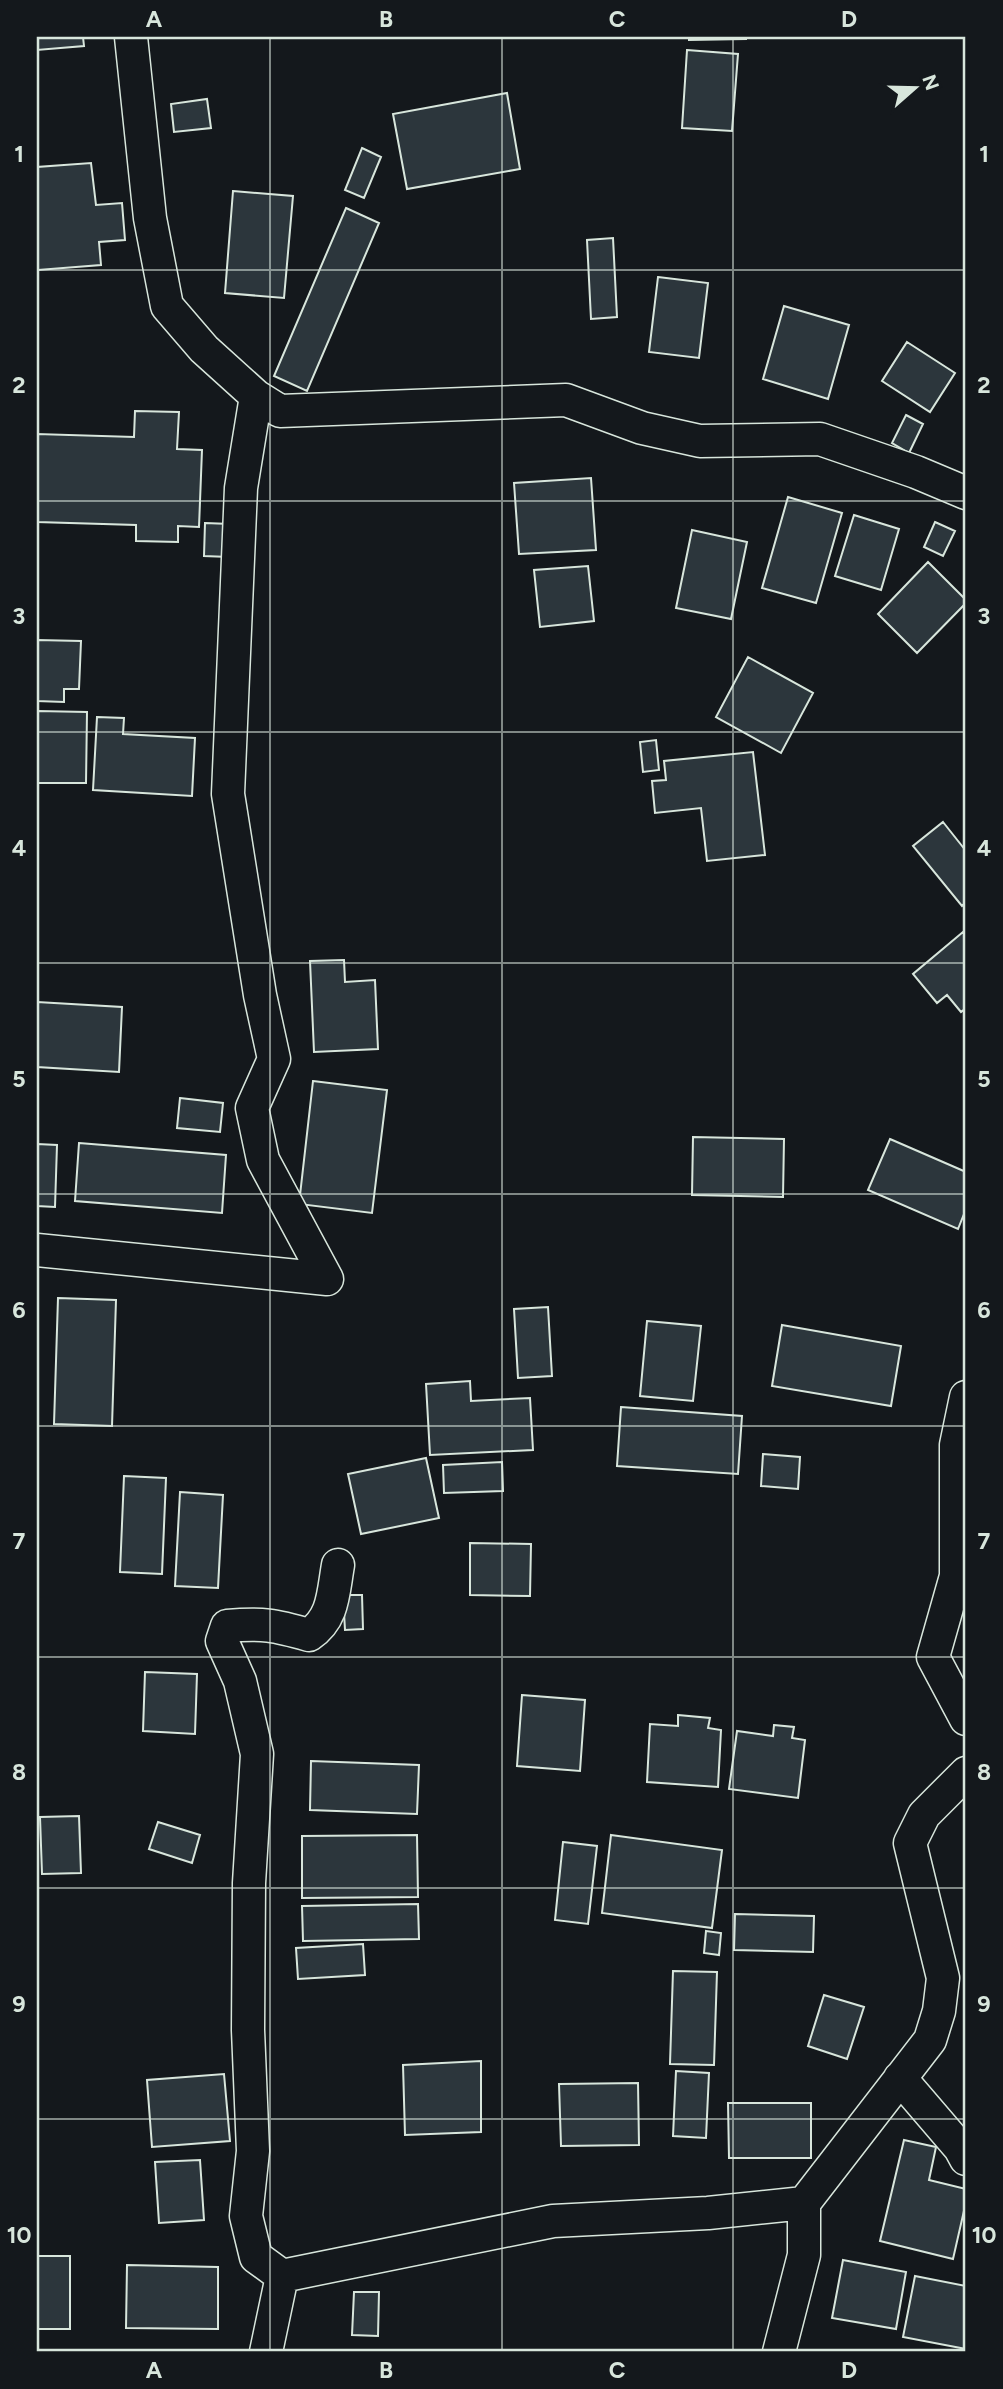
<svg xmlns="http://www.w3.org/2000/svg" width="1003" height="2389" font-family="Figtree,sans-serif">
	<rect width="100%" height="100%" fill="#14181c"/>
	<path fill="#2c363c" stroke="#d8e6dc" stroke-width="2" d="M37,37H83L84,46L37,50Z
		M689,37H746V39L689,40Z
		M687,50L738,54L732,131L682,128Z
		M507,93L520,169L407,189L393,114Z
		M207,99L211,128L174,132L171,104Z
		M362,148L381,157L364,198L345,190Z
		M91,163L96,205L122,203L125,240L99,242L101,265L38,270L37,167Z
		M233,191L293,196L284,298L225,293Z
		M346,208L379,223L307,391L274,376Z
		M613,238L617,317L591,319L587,240Z
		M658,277L708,283L699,358L649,352Z
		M784,306L849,325L828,399L763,379Z
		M907,342L955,373L930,412L882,381Z
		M135,411L179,412L177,449L202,450L199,527L178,526V542L136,541V525L37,522V434L134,437Z
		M906,415L923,424L909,453L892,443Z
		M591,478L596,550L519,554L514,483Z
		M788,497L842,513L816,603L762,588Z
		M854,515L899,529L881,590L835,576Z
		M935,522L955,531L943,556L924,547Z
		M205,523L230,524L229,557L204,556Z
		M692,530L747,542L731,619L676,608Z
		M928,562L966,600V603L917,653L878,614Z
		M588,566L594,621L540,627L534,570Z
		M37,640L81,641L79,689H64V702L37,701Z
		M748,657L813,693L781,753L716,717Z
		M37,711L87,712L86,783H37Z
		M97,717L124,718L123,734L195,738L192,796L93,790Z
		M656,740L659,770L643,772L640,742Z
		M753,752L765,855L707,861L701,808L655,813L652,781L666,780L664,761Z
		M943,822L966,851V902L962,906L913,846Z
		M963,932L966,937V1008L961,1012L947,995L937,1003L913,974Z
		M344,960L345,982L375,980L378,1049L314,1052L310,961Z
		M37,1002L122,1007L119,1072L37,1067Z
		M313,1081L387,1090L372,1213L299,1204Z
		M180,1098L223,1103L220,1132L177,1128Z
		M693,1137L784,1139L783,1197L692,1195Z
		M890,1139L966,1172V1209L958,1229L868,1190Z
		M79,1143L226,1155L222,1213L75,1201Z
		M37,1144L57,1145L55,1207L37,1206Z
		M58,1298L116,1300L112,1426L54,1424Z
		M548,1307L552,1376L518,1378L514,1309Z
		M647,1321L701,1326L693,1401L640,1396Z
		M782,1325L901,1346L891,1406L772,1386Z
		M470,1381L471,1401L530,1398L533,1450L430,1455L426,1384Z
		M621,1407L742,1416L738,1474L617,1466Z
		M763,1454L800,1457L798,1489L761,1486Z
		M426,1458L439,1518L361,1534L348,1474Z
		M502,1462L503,1491L444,1493L443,1465Z
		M124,1476L166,1478L162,1574L120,1572Z
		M180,1492L223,1495L218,1588L175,1586Z
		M470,1543L531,1544L530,1596L470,1595Z
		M343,1595H362L363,1629L345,1630Z
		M145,1672L197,1674L195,1734L143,1731Z
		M522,1695L585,1700L580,1771L517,1766Z
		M678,1715L710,1718L708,1728L721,1730L718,1787L647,1782L650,1724L678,1726Z
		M774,1725L794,1727L792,1738L805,1740L798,1798L729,1789L737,1731L773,1736Z
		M311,1761L419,1765L417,1814L310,1810Z
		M79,1816L81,1873L42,1874L40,1817Z
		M158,1822L200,1835L192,1863L149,1849Z
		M417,1835L418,1897L302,1898V1836Z
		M611,1835L722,1850L712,1928L602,1913Z
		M563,1842L597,1846L588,1924L555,1920Z
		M418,1904L419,1939L303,1941L302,1906Z
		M735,1914L814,1916L813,1952L734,1950Z
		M706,1931L721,1933L719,1955L704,1953Z
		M363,1944L365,1975L298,1979L296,1948Z
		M673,1971L717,1972L714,2065L670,2064Z
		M824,1995L864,2007L847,2059L808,2046Z
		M481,2061V2132L405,2135L403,2065Z
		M676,2071L709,2073L706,2138L673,2136Z
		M224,2074L230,2141L152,2147L147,2080Z
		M638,2083L639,2145L561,2146L559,2084Z
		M728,2103H811V2158H729Z
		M904,2140L936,2147L929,2180L966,2189V2202L953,2259L880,2241Z
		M200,2160L204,2220L159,2223L155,2162Z
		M37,2256H70V2329H37Z
		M843,2260L906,2272L896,2329L832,2318Z
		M127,2265L218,2267V2329L126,2328Z
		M915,2276L966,2286V2349L903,2337Z
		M354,2292H379L378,2336L352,2335Z"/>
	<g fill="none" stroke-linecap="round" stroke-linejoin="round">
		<g stroke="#d8e6dc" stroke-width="35">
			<path id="minor" d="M131,37L150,218L167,306L204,349L256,396L280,411L566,400L642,428L700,441L820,439L916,472L966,493
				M37,1250L327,1279L263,1160L252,1108L274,1059L260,995L228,794L241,488L256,396
				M966,1397L956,1445V1576L933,1657L966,1719
				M338,1565C333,1593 334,1618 309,1635C274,1625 263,1623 227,1626L222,1641L240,1681L257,1754L249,1883L248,2030L253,2151L246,2216L256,2257L282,2276L553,2221L708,2213L804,2203
				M900,2078L960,2148L966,2159
				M266,2352L282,2276
				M779,2352L804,2255V2203L930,2040L939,2011L943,1978L910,1843L924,1815L966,1773"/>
		</g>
		<use href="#minor" stroke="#14181c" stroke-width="32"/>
	</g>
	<path fill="none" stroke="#d8e6dc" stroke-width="2" stroke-opacity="0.55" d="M270,37V2352M502,37V2352M733,37V2352M37,270H966M37,501H966M37,732H966M37,963H966M37,1194H966M37,1426H966M37,1657H966M37,1888H966M37,2119H966"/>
	<rect width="1003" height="2389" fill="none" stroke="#14181c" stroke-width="77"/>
	<g transform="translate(915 88) rotate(70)" stroke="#14181c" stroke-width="5" paint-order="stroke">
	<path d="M0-5L12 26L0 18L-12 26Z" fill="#d8e6dc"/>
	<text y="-10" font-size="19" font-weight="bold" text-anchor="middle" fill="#d8e6dc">N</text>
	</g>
	<rect x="38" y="38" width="926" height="2312" fill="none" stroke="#d8e6dc" stroke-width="2.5"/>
	<g font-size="23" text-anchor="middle" font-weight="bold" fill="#d8e6dc">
		<text x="154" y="27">A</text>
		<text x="386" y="27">B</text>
		<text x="617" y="27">C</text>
		<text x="849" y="27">D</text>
		<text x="19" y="162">1</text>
		<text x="984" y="162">1</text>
		<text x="19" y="393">2</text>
		<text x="984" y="393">2</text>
		<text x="19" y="624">3</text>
		<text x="984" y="624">3</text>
		<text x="19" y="856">4</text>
		<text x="984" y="856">4</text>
		<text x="19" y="1087">5</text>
		<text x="984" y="1087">5</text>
		<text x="19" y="1318">6</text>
		<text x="984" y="1318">6</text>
		<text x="19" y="1549">7</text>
		<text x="984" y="1549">7</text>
		<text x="19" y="1780">8</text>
		<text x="984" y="1780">8</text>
		<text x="19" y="2012">9</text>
		<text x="984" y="2012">9</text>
		<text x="19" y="2243">10</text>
		<text x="984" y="2243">10</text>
		<text x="154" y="2378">A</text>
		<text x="386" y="2378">B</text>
		<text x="617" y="2378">C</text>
		<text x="849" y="2378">D</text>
	</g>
</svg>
